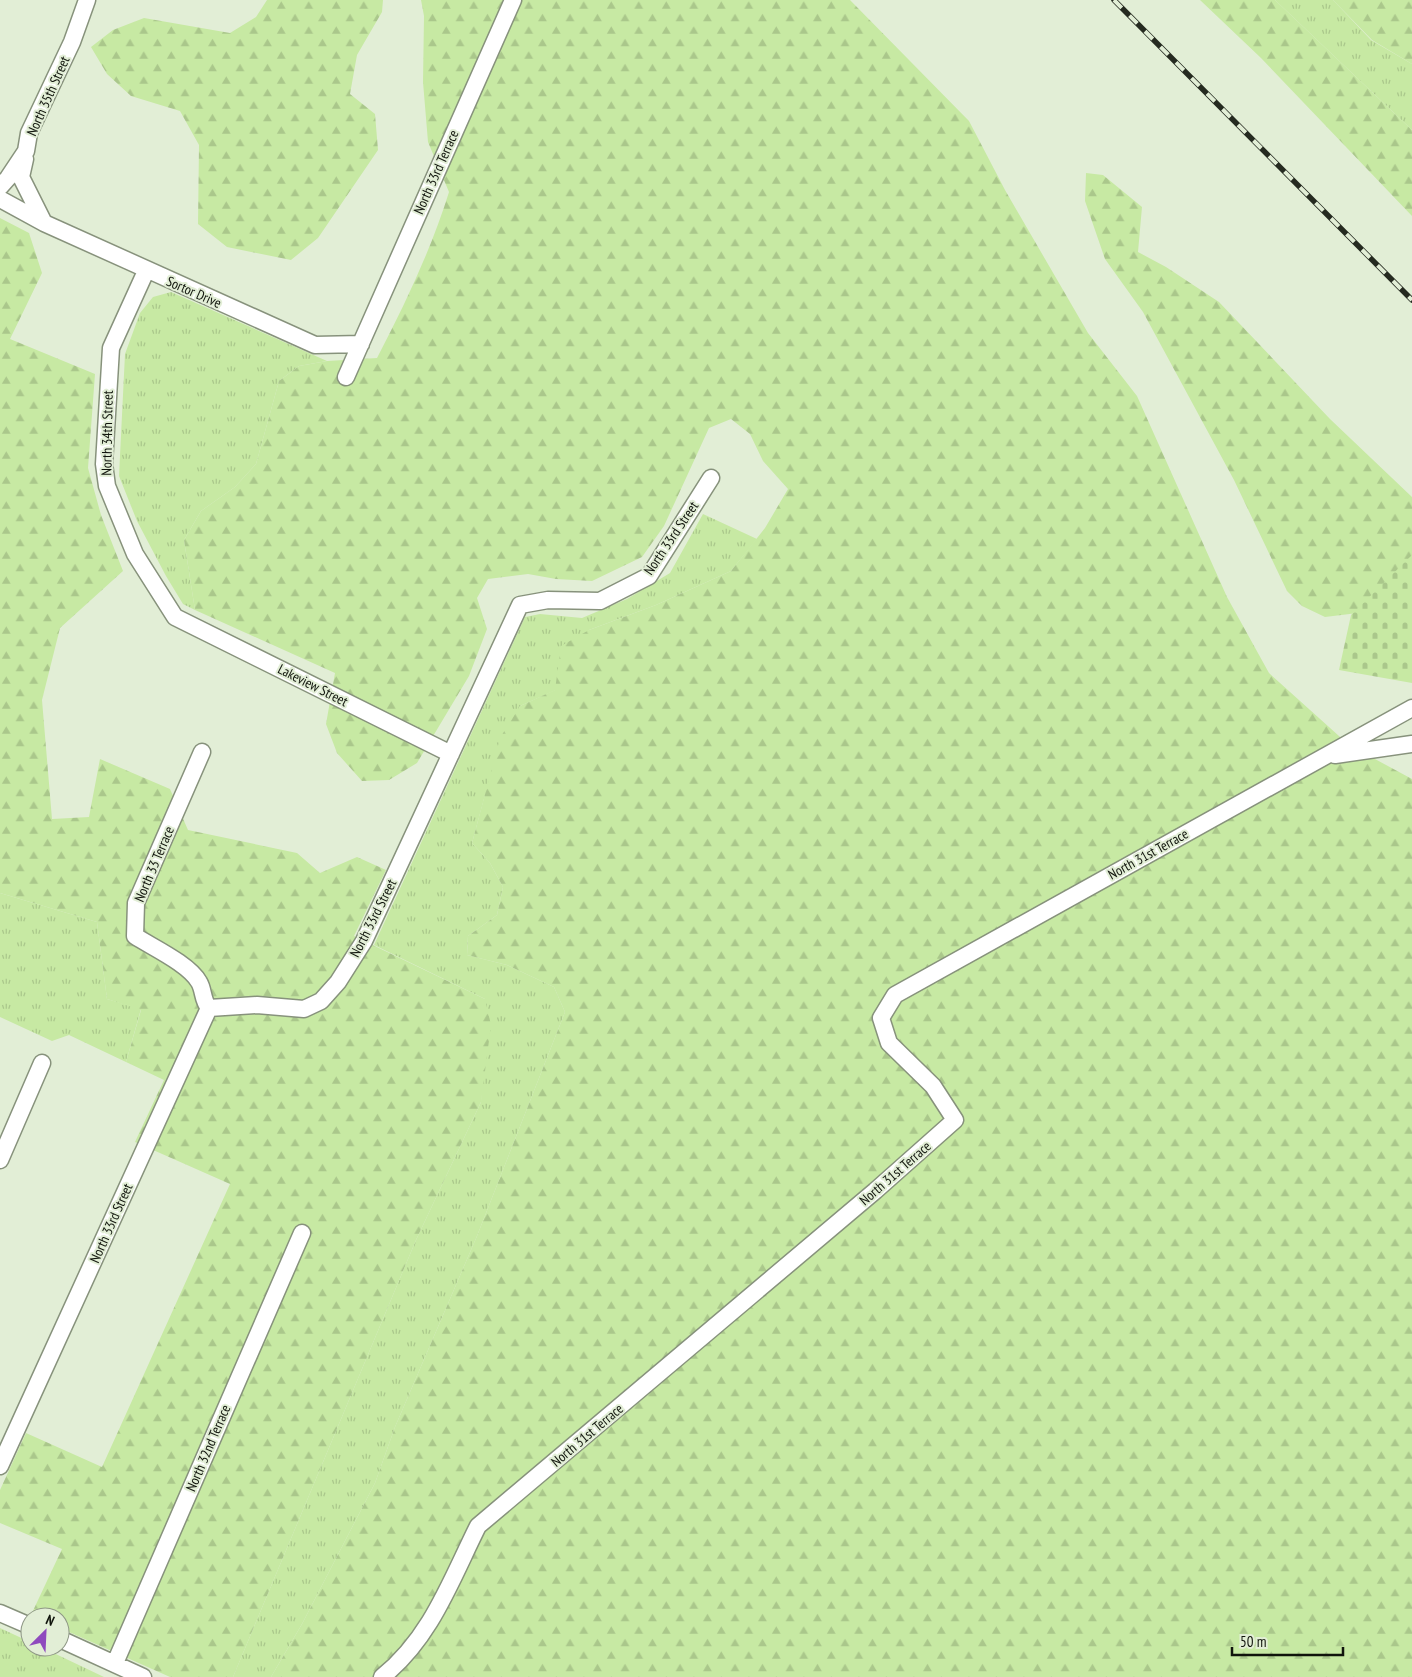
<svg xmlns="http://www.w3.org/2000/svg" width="1412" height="1677" font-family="'PT Sans Narrow',sans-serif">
	<defs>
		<pattern id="grass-tufts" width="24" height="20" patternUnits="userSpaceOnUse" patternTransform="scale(1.25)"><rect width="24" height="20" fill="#c7e9a3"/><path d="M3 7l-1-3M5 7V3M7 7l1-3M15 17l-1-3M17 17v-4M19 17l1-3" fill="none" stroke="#aac78b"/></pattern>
		<pattern id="forest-firs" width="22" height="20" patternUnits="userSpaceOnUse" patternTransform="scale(1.25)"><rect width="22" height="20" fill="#c7e9a3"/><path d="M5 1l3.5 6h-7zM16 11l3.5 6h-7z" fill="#aac78b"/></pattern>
		<pattern id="cemetery-stones" width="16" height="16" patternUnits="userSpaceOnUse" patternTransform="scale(1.25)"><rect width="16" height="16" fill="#c7e9a3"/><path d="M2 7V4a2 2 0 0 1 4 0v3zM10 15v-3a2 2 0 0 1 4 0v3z" fill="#aac78b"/></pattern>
	</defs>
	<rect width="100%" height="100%" fill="#e2eed6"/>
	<path fill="url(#grass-tufts)" d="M1275,0H1333L1371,40L1412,64V130Z
		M171,292L327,361L299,366L279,381L256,464L235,487L201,511L184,540L195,610L183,604L166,576L137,521L119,476L125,354L140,313L153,297Z
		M703,514L757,539L731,571L656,605L589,630L556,690L520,706L485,795L472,843L490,863L503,887L497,915L468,936L467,955L507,965L554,987L565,1012L477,1236L395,1427L375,1483L302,1624L271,1677H233L416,1240L481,1102L485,999L374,945L525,617L540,614L582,618L627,599L670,573Z
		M0,893L97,922L107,999L141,1009L126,1062L69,1035L52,1041L0,1017Z
		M0,1628L30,1642V1647H41L104,1677H0Z"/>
	<path fill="url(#forest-firs)" d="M267,0H383L382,12L357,55L350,94L375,114L378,150L318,238L291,260L227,247L198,224L199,145L180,111L131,96L107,74L91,47L113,30L144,18L230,33L256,17Z
		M421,0H850L969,121L1005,190L1088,333L1137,396L1227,597L1269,673L1349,745L1412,779V1677H271L302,1624L375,1483L395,1427L477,1236L565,1012L554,987L507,965L467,955L468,936L497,915L503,887L490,863L472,843L500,738L520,706L555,690L561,646L589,630L656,605L731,571L765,528L788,489L763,461L750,434L731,419L709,428L664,526L642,557L592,581L556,579L528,574L488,579L477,598L487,629L469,676L417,763L389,780L362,781L337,753L326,724L335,673L195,610L184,540L201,511L235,487L256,464L279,381L299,366L327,361L377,358C405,304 431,250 449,192L428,142L423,82L424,16Z
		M1200,0H1275L1412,130V216L1261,58Z
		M1333,0H1412V64L1372,40Z
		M1086,173L1103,175L1142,207L1138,252L1166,267L1219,302L1330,419L1412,497V563L1366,612L1325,617L1302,606L1287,591L1234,480L1143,312L1105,259L1085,201Z
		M0,218L29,233L42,273L10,339L95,374L88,468L101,515L123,571L60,628L42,700L52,819L89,817L100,759L170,789L188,830L297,853L320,873L357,857L386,870L354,936L485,999L491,1025L481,1102L416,1240L233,1677H170L60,1628V1617L31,1615L62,1549L0,1523V1490L26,1433L102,1467L230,1184L135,1142L164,1080L126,1062L141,1010L107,999L97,922L0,893Z"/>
	<path fill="url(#cemetery-stones)" d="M1412,555V683L1339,670L1351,615Z"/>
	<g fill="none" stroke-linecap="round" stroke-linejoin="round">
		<g stroke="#87927c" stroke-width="19">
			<path id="minor" d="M25,159L21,177L44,223
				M0,187L8,178L26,151L29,133L72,42L87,0
				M0,199L44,223L315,345L361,344
				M146,271L111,348L104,464L107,486L135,554L175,617L451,754
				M346,377L513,0
				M202,752L136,903L135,936C152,947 189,964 199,982C204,990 202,1000 209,1008
				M1335,755L1412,744
				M209,1008L257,1005L304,1009L321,1001L338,982L364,941L520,605L548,600L600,601L649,576L711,478
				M0,1160L42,1063
				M0,1466L209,1008
				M0,1613L30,1626
				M60,1639L143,1677
				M115,1663L302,1233
				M382,1677C431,1638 451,1580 478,1526L875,1191L955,1120L933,1086L889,1043L881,1018L895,995L1412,708"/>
		</g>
		<use href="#minor" stroke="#fff" stroke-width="16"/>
		<g stroke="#252a20" stroke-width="5.5">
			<path id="rail" d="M1114,0L1412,300"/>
		</g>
		<use href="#rail" stroke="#e2eed6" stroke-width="4" stroke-dasharray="11" stroke-linecap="butt"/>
	</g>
	<g text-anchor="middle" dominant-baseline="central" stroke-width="4" stroke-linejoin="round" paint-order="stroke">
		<g font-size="14" fill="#10140c" stroke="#e2eed6">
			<text transform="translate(48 96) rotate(-66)">North 35th Street</text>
			<text transform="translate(436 172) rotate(-66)">North 33rd Terrace</text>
			<text transform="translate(194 292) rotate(24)">Sortor Drive</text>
			<text transform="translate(107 433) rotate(-89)">North 34th Street</text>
			<text transform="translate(671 538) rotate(-56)">North 33rd Street</text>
			<text transform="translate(313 685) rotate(27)">Lakeview Street</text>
			<text transform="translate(1148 854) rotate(-29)">North 31st Terrace</text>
			<text transform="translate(154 864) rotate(-67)">North 33 Terrace</text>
			<text transform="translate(373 918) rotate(-63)">North 33rd Street</text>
			<text transform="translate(895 1173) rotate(-41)">North 31st Terrace</text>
			<text transform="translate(111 1223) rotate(-66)">North 33rd Street</text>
			<text transform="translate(587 1435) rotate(-40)">North 31st Terrace</text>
			<text transform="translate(208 1448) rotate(-67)">North 32nd Terrace</text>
		</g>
	</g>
	<g transform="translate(45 1632) rotate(24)"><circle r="24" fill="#e2eed6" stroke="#8e9785"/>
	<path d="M0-4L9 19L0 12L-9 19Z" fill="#8f4abe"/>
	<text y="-8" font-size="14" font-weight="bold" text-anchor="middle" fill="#10140c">N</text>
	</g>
	<path d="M1232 1647v8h111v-8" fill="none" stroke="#10140c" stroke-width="2.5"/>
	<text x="1240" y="1647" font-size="15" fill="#10140c" stroke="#e2eed6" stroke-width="4" paint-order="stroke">50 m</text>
</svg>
